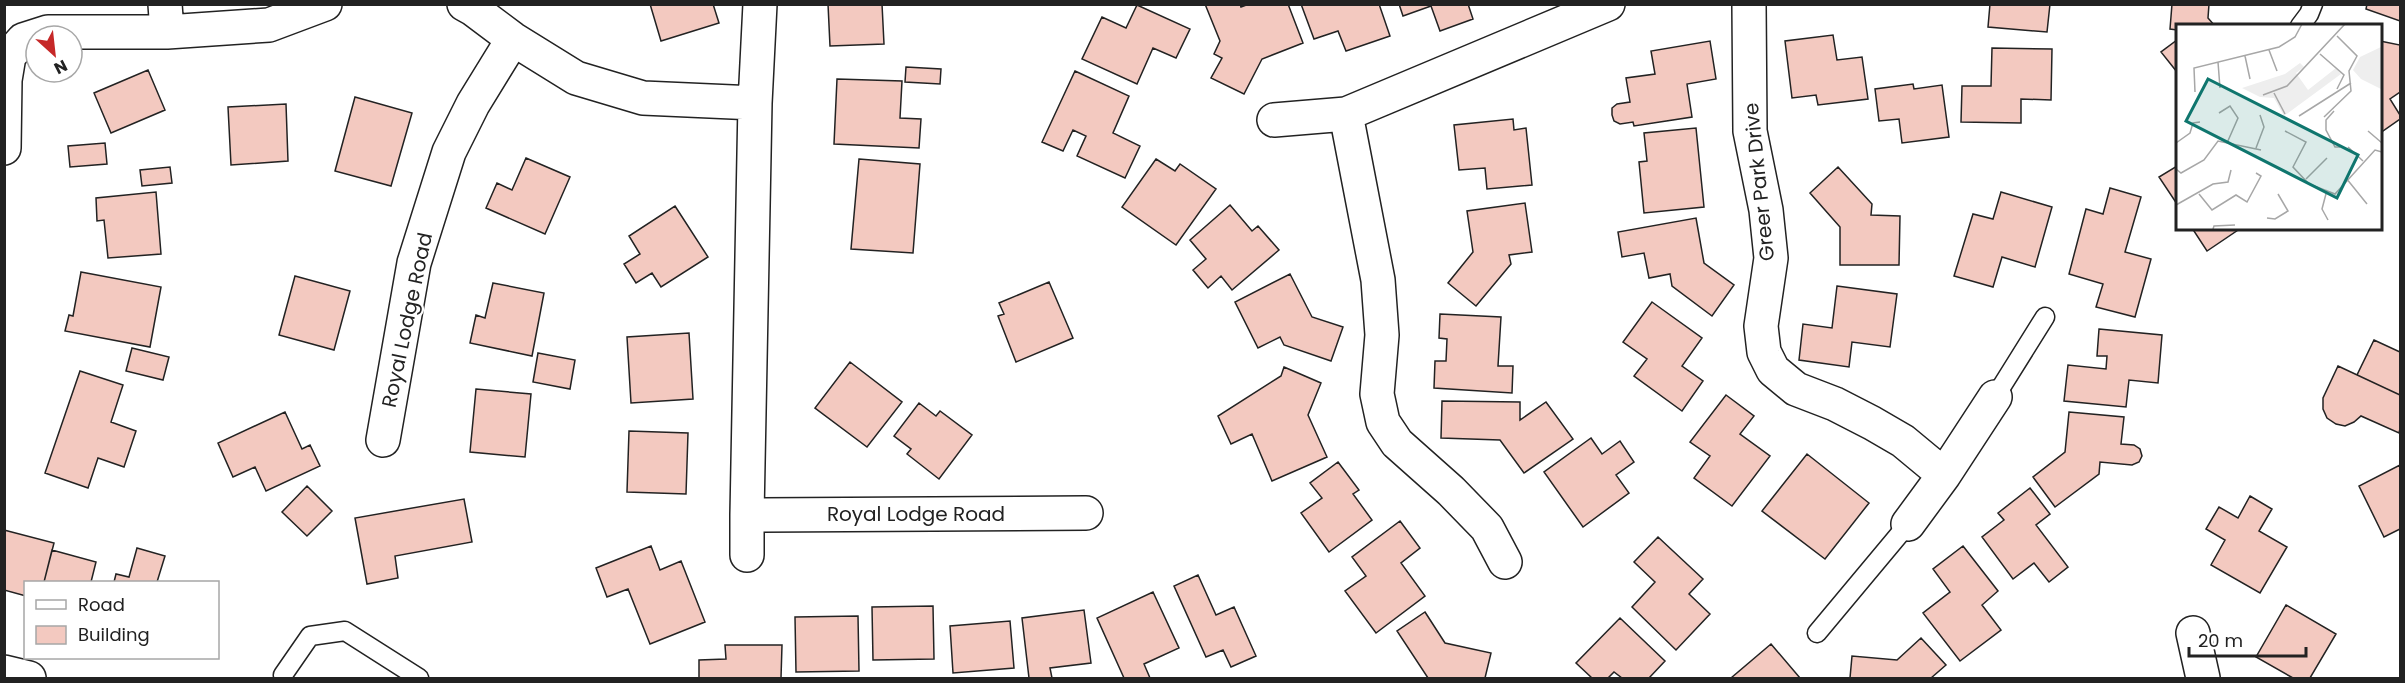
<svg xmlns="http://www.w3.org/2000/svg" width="2405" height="683" font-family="Poppins,sans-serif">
	<rect width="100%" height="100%" fill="#fff"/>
	<path fill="#f3c9c0" stroke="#222" stroke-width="1.5" d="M650,4H713L719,23L661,41Z
		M828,4H882L884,44L830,46Z
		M1205,4H1240L1241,7L1249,4H1288L1303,43L1262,59L1244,94L1211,78L1222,58L1214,54L1220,41Z
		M1301,4H1379L1390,36L1346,51L1338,31L1314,39Z
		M1399,4H1468L1473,19L1440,31L1431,6L1403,16Z
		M1990,4H2050L2047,32L1988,27Z
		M2172,4H2209L2208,18L2215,26H2177V30L2170,29Z
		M2367,4H2400V21L2366,9Z
		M1137,5L1190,29L1176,58L1153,48L1137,84L1082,59L1102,17L1126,28Z
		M1833,35L1837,60L1862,57L1868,99L1818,105L1816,95L1792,98L1785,41Z
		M2177,40V72L2161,52Z
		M1710,41L1716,79L1687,84L1692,117L1634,126L1633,122L1620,124L1614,121L1612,115V108L1617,104L1630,102L1626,78L1655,74L1651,51Z
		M2380,41L2400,45V92L2390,99L2400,115V119L2380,133Z
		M1992,48L2052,49L2051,100L2021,99V123L1961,122L1962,86H1991Z
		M906,67L941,69L940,84L905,82Z
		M148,70L165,110L111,133L94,93Z
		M1075,71L1129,96L1113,133L1140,146L1125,178L1077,156L1086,136L1073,130L1063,151L1042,142Z
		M837,79L902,81L900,118L921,119L919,148L834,144Z
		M1913,84L1914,89L1942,85L1949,137L1902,143L1899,119L1879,121L1875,89Z
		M355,97L412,113L391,186L335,171Z
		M286,104L288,161L231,165L228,107Z
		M1513,119L1514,130L1526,128L1532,185L1487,189L1485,168L1459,170L1454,125Z
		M1696,128L1704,207L1644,213L1639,162L1647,161L1644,133Z
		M105,143L107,164L70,167L68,146Z
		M526,158L570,177L545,234L486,208L497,183L512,190Z
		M859,159L920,164L913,253L851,249Z
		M1156,159L1175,171L1180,164L1216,189L1176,245L1122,207Z
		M2177,166V204L2159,177Z
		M170,167L172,183L142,186L140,170Z
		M1838,167L1872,204L1871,215L1900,216L1899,265H1840V227L1810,193Z
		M2110,188L2141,197L2125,252L2151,259L2135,317L2096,307L2103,284L2069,274L2086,209L2103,214Z
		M156,192L161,254L108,258L104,220L97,221L96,198Z
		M2001,192L2052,207L2035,267L2002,257L1993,287L1954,276L1973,214L1993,219Z
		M1525,203L1532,252L1509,255L1511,264L1476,306L1448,283L1473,252L1467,211Z
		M1230,205L1252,231L1258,226L1279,250L1232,290L1221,276L1208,288L1193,270L1206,259L1190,240Z
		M675,206L708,257L661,287L652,273L636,283L624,264L640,254L629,236Z
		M1696,218L1704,263L1734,285L1712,316L1672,286L1670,274L1649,278L1644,253L1622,257L1618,232Z
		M2192,228H2241L2207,251Z
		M81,272L161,287L150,347L65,331L69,315L73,316Z
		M1290,274L1312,317L1343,327L1331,361L1284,345L1280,337L1258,348L1235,302Z
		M295,276L350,291L334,350L279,335Z
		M1049,282L1073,338L1016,362L998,316L1004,314L999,303Z
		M493,283L544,293L532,356L470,343L476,315L485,318Z
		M1837,286L1897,294L1890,347L1852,342L1849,367L1799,360L1803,324L1832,328Z
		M1652,302L1702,338L1682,366L1703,381L1682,411L1634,376L1647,359L1623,342Z
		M1440,314L1501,317L1498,366H1513L1512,393L1434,388L1435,361H1446L1447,339L1439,338Z
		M2099,329L2162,335L2158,383L2129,380L2126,407L2064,401L2068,365L2106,369L2107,356H2097Z
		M689,333L693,399L631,403L627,337Z
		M2374,340L2400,352V395L2357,375Z
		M132,348L169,357L163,380L126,371Z
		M538,353L575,360L570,389L533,382Z
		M850,362L902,402L867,447L815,408Z
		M2338,366L2400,395V429L2399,433L2361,416L2354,422L2345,426L2336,424L2327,418L2323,409V398Z
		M1284,367L1321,383L1308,415L1327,457L1272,481L1252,434L1231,444L1218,416L1281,376Z
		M80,371L123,385L111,422L136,431L124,467L98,458L88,488L45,473Z
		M476,389L531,394L525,457L470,452Z
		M1726,395L1754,416L1740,434L1770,456L1732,506L1694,478L1710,456L1690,442Z
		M1442,401L1520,402V420L1546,402L1573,439L1524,473L1500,440L1441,438Z
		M919,403L936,416L940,411L972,435L939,479L907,454L911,449L894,436Z
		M285,412L302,449L310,445L320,466L266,491L255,467L233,477L218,443Z
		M2069,412L2124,417L2121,444L2134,445L2140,449L2142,456L2139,462L2132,465L2100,462L2099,474L2055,507L2033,477L2065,452Z
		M629,431L688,433L686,494L627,492Z
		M1591,438L1602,454L1620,441L1634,462L1616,475L1629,493L1583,527L1544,472Z
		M1807,454L1869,503L1825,559L1762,511Z
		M1338,462L1359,490L1353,494L1372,520L1329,552L1301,513L1322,498L1310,483Z
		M2400,465V529L2384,537L2359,486Z
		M307,486L332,511L307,536L282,512Z
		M2030,488L2050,514L2036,525L2068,567L2049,582L2034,563L2013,579L1982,537L2004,520L1998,513Z
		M2250,496L2272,509L2259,531L2287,547L2260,593L2211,565L2225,540L2206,529L2219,507L2238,518Z
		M464,499L472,542L395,556L398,578L367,584L355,518Z
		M1400,521L1420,548L1401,563L1425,596L1376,633L1345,591L1366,576L1352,557Z
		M4,530L54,543L44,582H26V596L4,590Z
		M1658,537L1703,579L1689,594L1710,614L1676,650L1632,607L1655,582L1634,562Z
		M651,546L660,570L681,561L705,622L650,644L628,589L607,597L596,568Z
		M1963,546L1998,591L1982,605L2001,630L1960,661L1923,613L1950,592L1933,569Z
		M137,548L165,556L157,582H114L116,574L129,577Z
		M52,550L96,562L91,582H44Z
		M1198,575L1216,615L1234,607L1256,656L1231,667L1223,650L1206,657L1174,586Z
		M1153,592L1179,648L1144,664L1150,678H1124L1097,618Z
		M2286,605L2336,634L2310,678H2293L2256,657Z
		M933,606L934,659L873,660L872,607Z
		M1084,610L1091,663L1050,668L1052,678H1029L1022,618Z
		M1425,612L1445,643L1491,653L1485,678H1428L1397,631Z
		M858,616L859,671L796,672L795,617Z
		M1620,618L1665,661L1649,678H1622L1614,672L1608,678H1592L1576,663Z
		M1010,621L1014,668L953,673L950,626Z
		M1921,638L1946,665L1931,678H1850L1852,656L1897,660Z
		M1771,644L1800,678H1806H1731Z
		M725,645H782L781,678H699V660L726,659Z"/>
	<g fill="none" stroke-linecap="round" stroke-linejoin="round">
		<g stroke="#222" stroke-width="21">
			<path id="service" d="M2300,26L2309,14L2313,4
				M1995,397L2045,317
				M1817,633L1908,524
				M283,675L310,636L345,631L419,678"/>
		</g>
		<g stroke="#222" stroke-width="36">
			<path id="minor" d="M165,4L167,32
				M464,4L473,9L513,39L576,78L643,98L755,103L747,515L1086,513
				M1749,4L1750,131L1766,210L1771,258L1761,326L1764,352L1773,370L1796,389L1835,404L1872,423L1903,441L1944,475L1995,397
				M755,103L760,4
				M1346,114L1378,280L1382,335L1377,394L1383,422L1397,443L1451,491L1487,528L1505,562
				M1274,120L1346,114L1608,4
				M4,148L5,80L9,56L23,40L48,32H167L269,25L325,4
				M383,440L414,263L449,152L473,104L513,39
				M1908,524L1944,475
				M747,555V515
				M2193,633L2203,678
				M4,672L29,678"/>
		</g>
		<use href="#service" stroke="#fff" stroke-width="18"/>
		<use href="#minor" stroke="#fff" stroke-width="33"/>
	</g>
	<g text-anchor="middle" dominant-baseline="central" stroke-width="4.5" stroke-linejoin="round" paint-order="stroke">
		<g font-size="20" fill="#222" stroke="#fff">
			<text transform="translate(1759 182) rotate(-96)">Greer Park Drive</text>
			<text transform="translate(407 320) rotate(-78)">Royal Lodge Road</text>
			<text x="916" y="514">Royal Lodge Road</text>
		</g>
	</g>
	<g transform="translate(2176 24)">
		<rect width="206" height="206" fill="#fff"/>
		<path d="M205,23V65L185,55L177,46L184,33ZM124,39L128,43L120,49L132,66L160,44L165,50L108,92L98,74L84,73L66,64L109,50Z" fill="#eee"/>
		<path fill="none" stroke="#a7a7a7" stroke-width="1.5" d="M93,26L101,47M144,30L168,51L161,65M69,32L74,55M42,38L44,64M19,68L18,44L103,23L119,13L126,0M98,69L109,90M87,71L111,62L169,0M158,87L150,96V106L159,123H164M43,89L54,82L62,94L51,119M123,92L175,59M148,93L175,67L173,47L181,32L161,12M109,107L130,118L117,143L133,160L159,170L199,126L206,128M192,107L206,119M0,119L14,109L17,99L24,98M172,123L187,137M80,124L88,103L84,91M0,145L5,149L28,136L42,117L85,126M170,154L191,180M130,155L151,134M151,166L146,185L152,196M23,170L36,186L60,171L71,178L85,152L80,149M0,181L37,160L52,158L55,146M91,194L99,195L112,187L102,170M37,205L38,202L59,201"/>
		<path fill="#0f766e" fill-opacity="0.15" stroke="#0f766e" stroke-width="3" d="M32,55L182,131L161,174L10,97Z"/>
		<rect width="206" height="206" fill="none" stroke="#222" stroke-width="3"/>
	</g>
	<rect width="2405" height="683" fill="none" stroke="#222222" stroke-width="12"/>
	<rect x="24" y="581" width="195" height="78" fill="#ffffff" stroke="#a7a7a7" stroke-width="1.5"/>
	<rect x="36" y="600" width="30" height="9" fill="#ffffff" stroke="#a7a7a7" stroke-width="1.5"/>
	<text x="78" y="611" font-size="18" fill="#222222">Road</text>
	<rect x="36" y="626" width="30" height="18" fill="#f3c9c0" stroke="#a7a7a7" stroke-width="1.5"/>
	<text x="78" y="641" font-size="18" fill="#222222">Building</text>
	<g transform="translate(54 54) rotate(153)"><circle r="28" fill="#ffffff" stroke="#a7a7a7" stroke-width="1.5"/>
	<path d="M0-4.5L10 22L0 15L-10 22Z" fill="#c62828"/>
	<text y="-9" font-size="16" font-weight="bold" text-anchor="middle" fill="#222222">N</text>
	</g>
	<path d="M2189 647v9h117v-9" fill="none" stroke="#222222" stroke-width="3"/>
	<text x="2198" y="647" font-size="18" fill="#222222" stroke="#ffffff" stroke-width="4.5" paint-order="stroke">20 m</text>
</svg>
